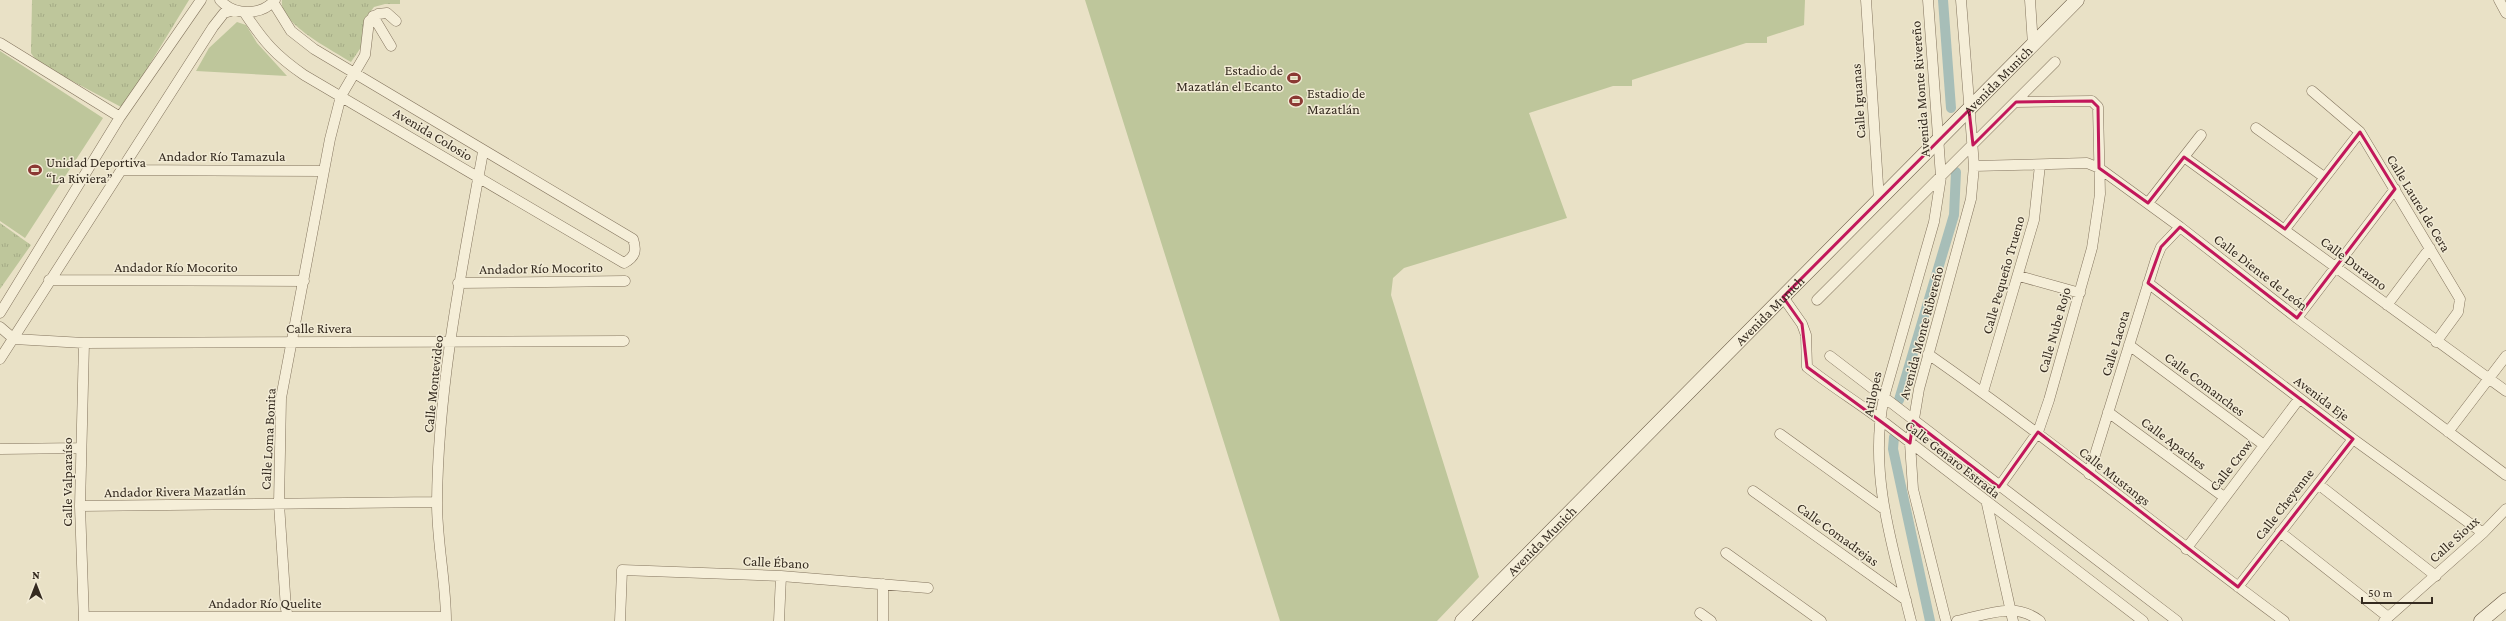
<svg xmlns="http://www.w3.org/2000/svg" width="2506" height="621" font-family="'Crimson Pro',serif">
	<defs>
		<pattern id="grass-tufts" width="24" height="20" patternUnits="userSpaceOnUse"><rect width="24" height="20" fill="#bec69b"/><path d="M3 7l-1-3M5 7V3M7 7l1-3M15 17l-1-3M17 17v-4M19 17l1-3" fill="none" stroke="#a4aa85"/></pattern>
	</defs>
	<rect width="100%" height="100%" fill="#e9e1c6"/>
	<path fill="url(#grass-tufts)" d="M32,0H189L123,108L38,63L31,53Z
		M282,0H400V4H385L374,7L367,16L362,46L351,62C334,51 278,23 282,0Z
		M0,223L31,245L0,289Z"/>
	<path fill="#bec69b" d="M1085,0H1805L1804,25L1767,37V43H1746L1632,80V86H1613L1529,113L1567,218L1404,268L1393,278L1391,295L1479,577L1437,621H1280Z
		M237,22L246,25L257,43L287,76L196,71L209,48Z
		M0,51L103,118L25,238L0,221Z"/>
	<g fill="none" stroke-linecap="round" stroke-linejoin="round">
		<path stroke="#a7beb8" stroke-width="10" d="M1943,0L1951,108
			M1899,400L1954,215L1956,172
			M1894,437L1893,449L1930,621"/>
		<g stroke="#83745e" stroke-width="11">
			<path id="street" d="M220,0C234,16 261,16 275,0
				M1866,0L1879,200
				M2030,0L2033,45
				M2499,0L2506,13
				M244,12C264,42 275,55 304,75L624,263C635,257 637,251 633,239L314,49L291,31L273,2
				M373,16L391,46
				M0,43L120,117
				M2312,91L2360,132L2460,299L2458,312L2436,342
				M2256,128L2324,177
				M2184,157L2506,391
				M1974,166L2087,163L2099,168L2180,227L2297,318L2506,475
				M121,170L324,171
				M2148,203L2201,135
				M2285,229L2360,132
				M2019,276L2080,293
				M49,280L304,281
				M458,283L625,281
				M2148,283L2353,439L2483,533
				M1783,297L1802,324L1806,335L1807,367C1831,386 1857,402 1881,420C1968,487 2055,554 2143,621
				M1817,300L2055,62
				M2387,305L2430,248
				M0,313L120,117L201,0
				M2297,318L2395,189
				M0,327L14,339
				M14,339L84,343L624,341
				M84,343L80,506L84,621
				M2129,345L2264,445
				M1928,354C2050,439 2165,533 2284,621
				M1830,356L2177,621
				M0,359L213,27L224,13L234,10
				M1983,392L2034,220L2040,165
				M2108,412L2224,497
				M2448,432L2506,356
				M1780,434L1884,509
				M0,449L81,448
				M2089,474L2156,259L2161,247L2180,227
				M2318,484L2436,576
				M1999,487L2038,432L2049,400L2092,248L2100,194L2098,107L2092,101L2016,102
				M1753,491L1906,600
				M1987,504L2013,621
				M80,506L437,502
				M2280,532L2388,617
				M2186,549L2299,399
				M1726,553L1821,621
				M2238,587L2353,439
				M1700,613L1711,621
				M84,617H446
				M289,621L286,609L279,504L281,398L330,139L341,96L365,55L369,21L378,14L387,13L396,21
				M446,621C446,582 437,543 437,503C438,384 462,268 483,152
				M620,621L622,570L781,576L928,588
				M779,621L781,576
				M883,621V584
				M1911,621C1893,548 1868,473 1884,397L1934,222L1941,177L1928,0
				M1946,621L1913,489L1910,443L1919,389L1971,199L1974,166L1961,0
				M1957,621C1986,615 2014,601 2040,621
				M2384,621L2483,533L2506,509"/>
		</g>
		<g stroke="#655541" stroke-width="15">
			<g id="secondary">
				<path id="s1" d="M1462,621L2077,0"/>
				<path d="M2481,621L2506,600"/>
			</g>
		</g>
		<use href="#street" stroke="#f5eed8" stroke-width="10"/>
		<use href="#secondary" stroke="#f5eed8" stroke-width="14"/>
	</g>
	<path fill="none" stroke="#c2185b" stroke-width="3" stroke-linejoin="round" d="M2092,101L2098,107L2099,168L2148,203L2184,157L2285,229L2360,132L2395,189L2297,318L2180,227L2161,247L2148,283L2353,439L2238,587L2038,432L1999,487L1913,421L1910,443L1807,367L1802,324L1783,297L1969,110L1973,145L2016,102Z"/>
	<defs>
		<g id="stadium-bare" transform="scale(1.08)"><path d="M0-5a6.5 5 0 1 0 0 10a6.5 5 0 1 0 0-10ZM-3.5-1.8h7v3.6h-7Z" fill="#8b3934" stroke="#f2ebd5" stroke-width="2.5" paint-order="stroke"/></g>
	</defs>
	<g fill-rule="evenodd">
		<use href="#stadium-bare" x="1294" y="78"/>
		<use href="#stadium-bare" x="1296" y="101"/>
		<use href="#stadium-bare" x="35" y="170"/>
	</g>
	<g text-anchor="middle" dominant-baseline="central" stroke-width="3" stroke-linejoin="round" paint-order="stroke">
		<g font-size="14" fill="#352b20" stroke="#f2ebd5" text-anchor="start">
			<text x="1283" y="70" text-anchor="end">Estadio de<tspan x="1283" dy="16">Mazatlán el Ecanto</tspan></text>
			<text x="1307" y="93">Estadio de<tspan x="1307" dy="16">Mazatlán</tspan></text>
			<text x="46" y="162">Unidad Deportiva<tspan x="46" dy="16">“La Riviera”</tspan></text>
		</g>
		<g font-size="14" fill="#352b20" stroke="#f2ebd5">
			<text stroke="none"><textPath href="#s1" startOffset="761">Avenida Munich</textPath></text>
			<text transform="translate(1920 89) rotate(-94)">Avenida Monte Rivereño</text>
			<text transform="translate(1858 101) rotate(-94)">Calle Iguanas</text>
			<text transform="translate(433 134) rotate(31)">Avenida Colosio</text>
			<text x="222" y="156">Andador Río Tamazula</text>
			<text transform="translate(2419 203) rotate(59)">Calle Laurel de Cera</text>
			<text transform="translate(2354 263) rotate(37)">Calle Durazno</text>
			<text x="176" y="267">Andador Río Mocorito</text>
			<text transform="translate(541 268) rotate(-1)">Andador Río Mocorito</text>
			<text transform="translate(2261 272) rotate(38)">Calle Diente de León</text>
			<text transform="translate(2003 275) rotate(-74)">Calle Pequeño Trueno</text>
			<text stroke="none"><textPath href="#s1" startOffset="437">Avenida Munich</textPath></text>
			<text x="319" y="328">Calle Rivera</text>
			<text transform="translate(2054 330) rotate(-74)">Calle Nube Rojo</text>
			<text transform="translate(1921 333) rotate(-75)">Avenida Monte Ribereño</text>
			<text transform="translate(2115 343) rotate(-73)">Calle Lacota</text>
			<text transform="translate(433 384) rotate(-84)">Calle Montevideo</text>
			<text transform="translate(2205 384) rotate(37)">Calle Comanches</text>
			<text transform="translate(1872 394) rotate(-78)">Atilopes</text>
			<text transform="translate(2322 398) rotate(37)">Avenida Eje</text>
			<text transform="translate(268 439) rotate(-87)">Calle Loma Bonita</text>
			<text transform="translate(2174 443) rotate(37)">Calle Apaches</text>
			<text transform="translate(1953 459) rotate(38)">Calle Genaro Estrada</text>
			<text transform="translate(2231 465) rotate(-52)">Calle Crow</text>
			<text transform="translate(2115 476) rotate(38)">Calle Mustangs</text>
			<text transform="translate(67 482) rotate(-90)">Calle Valparaíso</text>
			<text transform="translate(175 491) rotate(-1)">Andador Rivera Mazatlán</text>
			<text transform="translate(2284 504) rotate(-52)">Calle Cheyenne</text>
			<text transform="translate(1838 534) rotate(36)">Calle Comadrejas</text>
			<text transform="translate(2454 539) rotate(-42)">Calle Sioux</text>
			<text stroke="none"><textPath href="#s1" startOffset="113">Avenida Munich</textPath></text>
			<text transform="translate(776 562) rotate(3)">Calle Ébano</text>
			<text x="265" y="603">Andador Río Quelite</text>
		</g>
	</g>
	<g transform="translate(36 585)" stroke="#f2ebd5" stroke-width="3" paint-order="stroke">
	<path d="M0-3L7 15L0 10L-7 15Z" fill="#352b20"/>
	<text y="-6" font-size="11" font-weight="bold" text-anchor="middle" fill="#352b20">N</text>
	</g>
	<path d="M2362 597v6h70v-6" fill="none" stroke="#352b20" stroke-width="2"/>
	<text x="2368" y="597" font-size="12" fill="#352b20" stroke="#f2ebd5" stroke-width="3" paint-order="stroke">50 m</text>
</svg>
